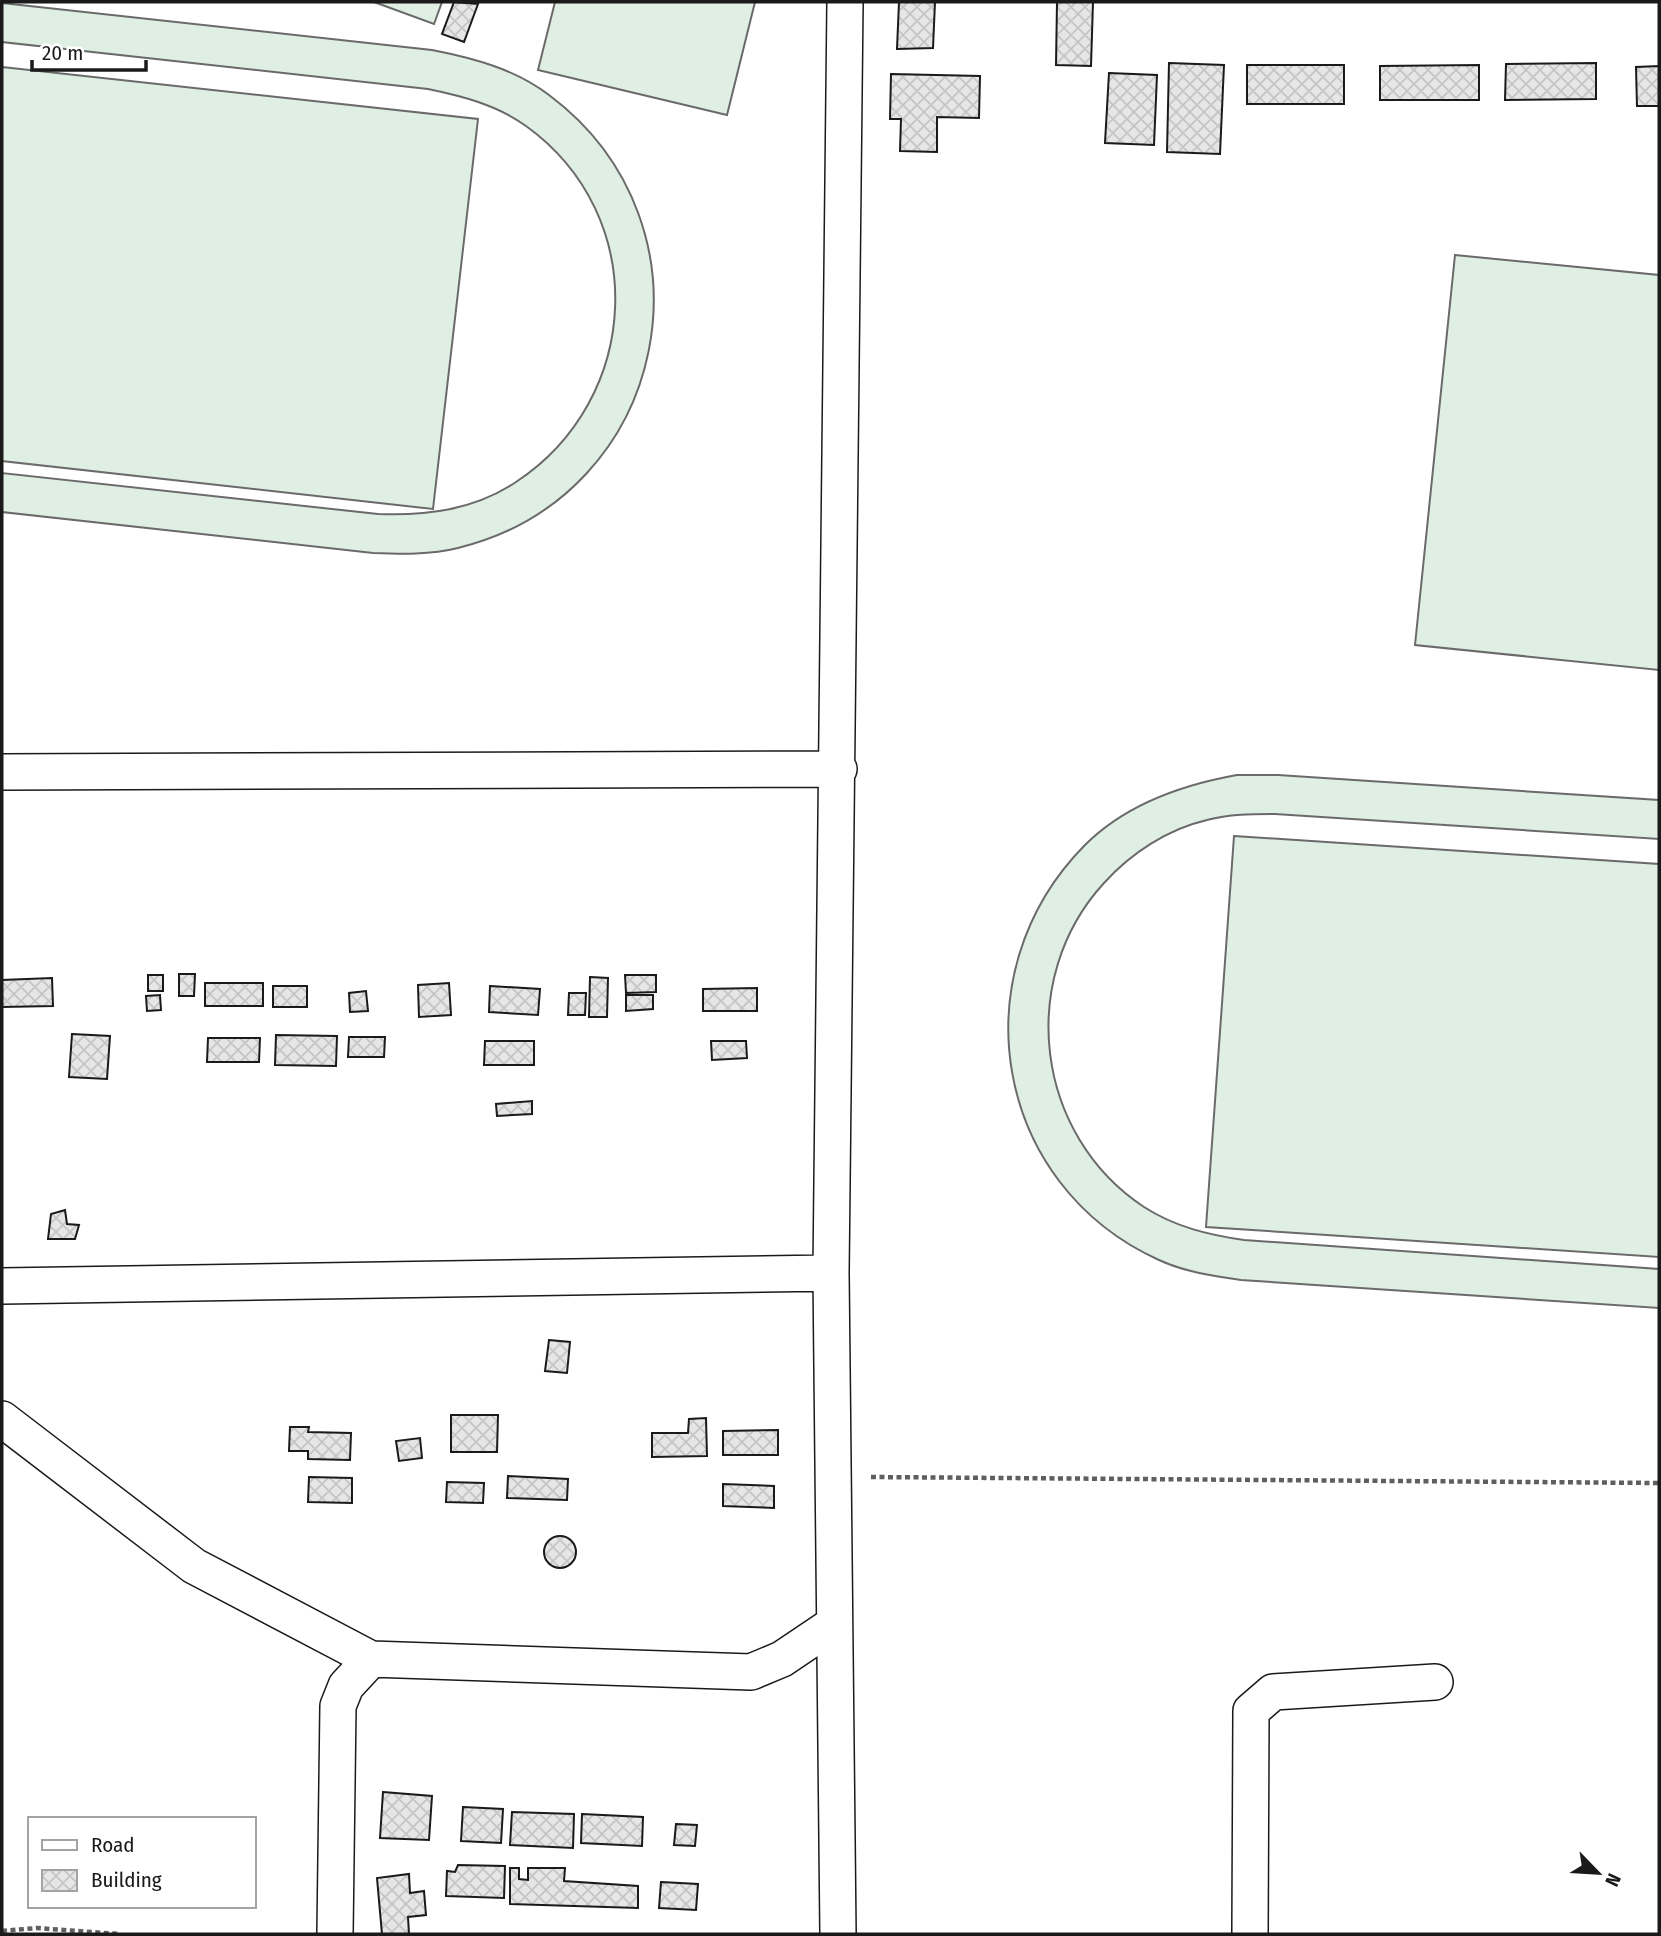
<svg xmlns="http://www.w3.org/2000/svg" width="1661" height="1936" font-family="'Fira Sans Condensed',sans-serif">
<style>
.pitch{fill:#e0efe3;stroke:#6a6a6a;stroke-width:2}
.building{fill:url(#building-cross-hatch);stroke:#1a1a1a;stroke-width:2}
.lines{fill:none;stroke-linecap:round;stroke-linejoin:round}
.street-casing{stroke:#1a1a1a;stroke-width:38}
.path{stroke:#5f5f5f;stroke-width:4.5;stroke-dasharray:5 3.5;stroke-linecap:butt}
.street{stroke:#fff;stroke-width:35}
</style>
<defs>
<pattern id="building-cross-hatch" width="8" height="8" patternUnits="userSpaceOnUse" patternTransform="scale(1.75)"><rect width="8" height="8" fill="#e6e6e6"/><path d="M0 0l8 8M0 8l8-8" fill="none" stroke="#c5c5c5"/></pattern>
</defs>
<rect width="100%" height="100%" fill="#fff"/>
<path class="pitch" d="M374,2H442L434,24Z
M555,2H755L727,115L538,70Z
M2,3L432,50C473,58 515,69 549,95C724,226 670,496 458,548C430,555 401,554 373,553L2,512V473L378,514C426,516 474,510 516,482C642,399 651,216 526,126C497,105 462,96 428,89L2,42Z
M2,67L478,119L433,509L2,461Z
M1455,255L1659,275V670L1415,645Z
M1237,775H1278L1659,800V839L1275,814C1252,814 1229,814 1207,820C1168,829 1131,853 1104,883C1016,979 1035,1135 1144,1207C1175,1227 1209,1235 1244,1240L1659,1269V1308L1241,1280C1213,1276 1185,1272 1159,1260C993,1185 958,973 1085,845C1126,804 1181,785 1237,775Z
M1234,836L1659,864V1257L1206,1227Z"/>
<path class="building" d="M454,2L478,4L464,42L442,34Z
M899,2H935L933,48L897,49Z
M1057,2H1093L1091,66L1056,65Z
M1169,63L1224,65L1220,154L1167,152Z
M1596,63V99L1505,100L1506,64Z
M1247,65H1344V104H1247Z
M1479,65V100H1380V66Z
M1659,66V106H1637L1636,67Z
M1109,73L1157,75L1154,145L1105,143Z
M891,74L980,76L979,118L937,117V152L900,151L901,119H890Z
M179,974H195L194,996H179Z
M148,975H163V991H148Z
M625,975H656V992L626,993Z
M590,977L608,978L607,1017H589Z
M52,978L53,1006L2,1007V980Z
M205,983H263V1006H205Z
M449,983L451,1015L419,1017L418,985Z
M273,986H307V1007H273Z
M490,986L540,989L538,1015L489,1012Z
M757,988V1011H703V989Z
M366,991L368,1011L350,1012L349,993Z
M569,993H586L585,1015H568Z
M160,995L161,1010L147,1011L146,996Z
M626,995H653V1009L626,1011Z
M72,1034L110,1036L107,1079L69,1077Z
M276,1035L337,1036L336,1066L275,1065Z
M349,1037H385L384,1057H348Z
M208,1038H260L259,1062H207Z
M485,1041H534V1065H484Z
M711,1041H746L747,1058L712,1060Z
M532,1101V1114L497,1116L496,1104Z
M65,1210L67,1224L79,1225L75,1239H48L51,1214Z
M549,1340L570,1342L567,1373L545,1371Z
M451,1415H498L497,1452H451Z
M706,1418L707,1456L652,1457V1433H688L689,1419Z
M290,1427H309L308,1432L351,1433L350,1460L308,1459V1451H289Z
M778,1430V1455H723V1431Z
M420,1438L422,1458L399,1461L396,1441Z
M508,1476L568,1479L567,1500L507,1498Z
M309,1477L352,1478V1503L308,1502Z
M447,1482L484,1483L483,1503L446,1502Z
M723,1484L774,1486V1508L723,1506Z
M544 1552a16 16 0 1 1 32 0a16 16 0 1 1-32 0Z
M383,1792L432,1796L429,1840L380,1838Z
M463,1807L503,1809L501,1843L461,1841Z
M512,1812L574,1814L573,1848L510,1845Z
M582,1814L643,1817L642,1846L581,1843Z
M676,1824L697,1825L695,1846L674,1845Z
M458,1865L505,1866L504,1898L446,1896L447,1871L455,1872Z
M510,1868H519V1879L528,1880V1868H565L564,1881L638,1886V1908L510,1904Z
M409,1874L410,1893L424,1891L426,1915L408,1917L409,1934H382L377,1878Z
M661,1882L698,1884L696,1910L659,1908Z"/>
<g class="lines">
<g class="street-casing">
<path id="street" d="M2,772L839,769
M2,1286L831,1273
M2,1419L194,1566L371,1659
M335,1934L338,1706L346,1686L371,1659L751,1672L782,1659L834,1624
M838,1934L831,1273L845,2
M1250,1934L1251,1711L1273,1692L1435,1682"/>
</g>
<path class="path" d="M871,1477L1659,1483
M2,1931L37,1928L119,1934"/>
<use href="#street" class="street"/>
</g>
<rect width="1661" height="1936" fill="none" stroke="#1a1a1a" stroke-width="7"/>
<rect x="28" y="1817" width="228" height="91" fill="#ffffff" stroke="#a3a3a3" stroke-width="2"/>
<rect x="42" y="1840" width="35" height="10" fill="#ffffff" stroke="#a3a3a3" stroke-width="2"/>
<text x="91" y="1852" font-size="21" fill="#1a1a1a">Road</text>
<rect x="42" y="1870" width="35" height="21" fill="url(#building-cross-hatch)" stroke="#a3a3a3" stroke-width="2"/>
<text x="91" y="1887" font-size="21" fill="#1a1a1a">Building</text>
<g transform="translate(1598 1873) rotate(115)" stroke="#ffffff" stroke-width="5" paint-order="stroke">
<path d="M0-5L12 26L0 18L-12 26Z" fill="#1a1a1a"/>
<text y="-10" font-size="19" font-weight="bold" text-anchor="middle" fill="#1a1a1a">N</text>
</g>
<path d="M32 60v10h114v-10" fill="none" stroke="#1a1a1a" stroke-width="3.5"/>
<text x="42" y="60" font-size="21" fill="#1a1a1a" stroke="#ffffff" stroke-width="5" paint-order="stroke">20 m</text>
</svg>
